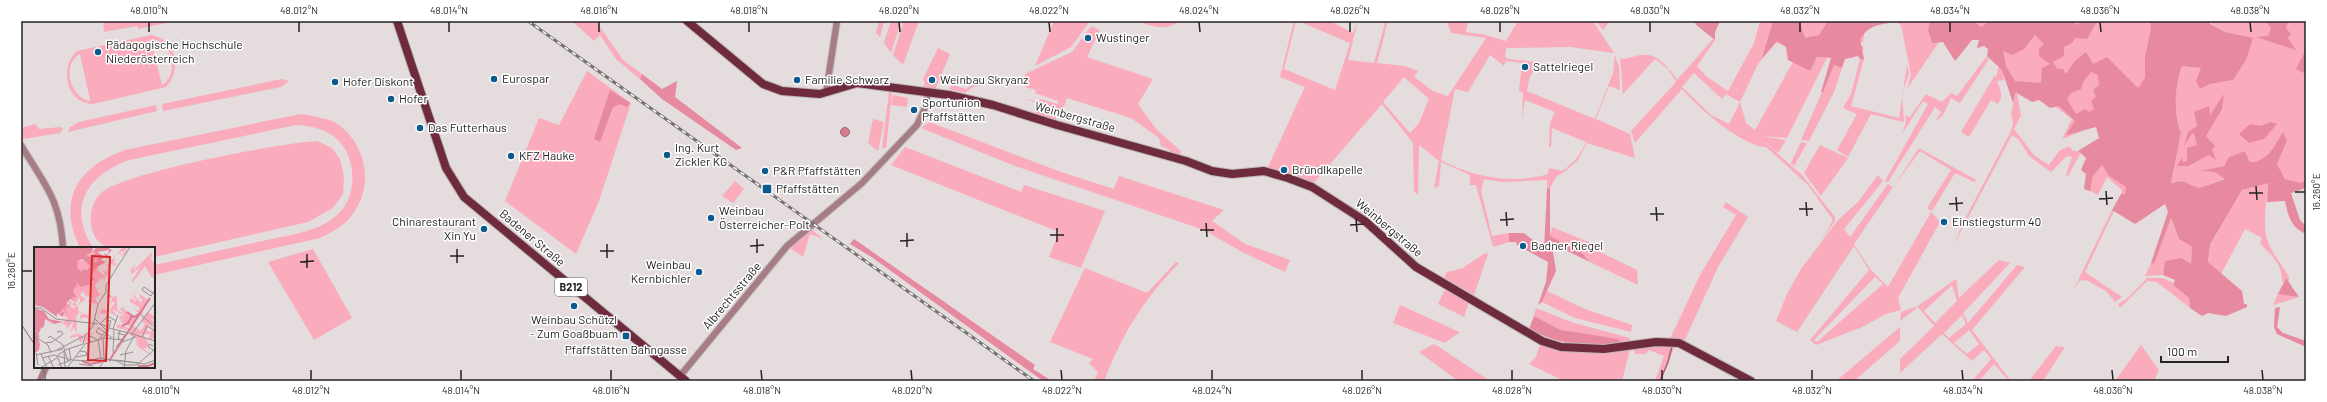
<svg xmlns="http://www.w3.org/2000/svg" width="2327" height="402" font-family="Barlow,sans-serif">
<style>
.green{fill:#faabbc;fill-rule:evenodd}
.forest{fill:#e78aa0;fill-rule:evenodd}
.water{fill:#d77c91;stroke:#a26170}
.lines{fill:none;stroke-linecap:round;stroke-linejoin:round}
.stream{stroke:#a26170;stroke-width:1.5}
.minor-casing{stroke:#beb7b8;stroke-width:8}
.major-casing{stroke:#beb7b8;stroke-width:10}
.minor{stroke:#a67d85;stroke-width:6}
.major{stroke:#6f2b3e;stroke-width:8}
.tram{stroke:#767172;stroke-width:1}
.rail-casing{stroke:#767172;stroke-width:3}
.rail{stroke:#fff;stroke-width:1.5;stroke-dasharray:4.5;stroke-linecap:butt}
.ticks{fill:none;stroke:#262324;stroke-width:1.5}
.poi-dot{fill:#0d5a8d;stroke:#fff;stroke-width:1.5}
.labels{text-anchor:middle;stroke-width:3;stroke-linejoin:round;paint-order:stroke}
.shield{fill:#fff;stroke:#676566;stroke-width:1}
.shield-label{font-size:11px;font-weight:bold;fill:#262324}
.poi-label{font-size:12px;fill:#262324;stroke:#fff;text-anchor:start}
.street-label{font-size:12px;fill:#262324;stroke:#fff}
.inset-river{fill:none;stroke:#d77c91;stroke-width:2}
.inset-road{fill:none;stroke:#989293;stroke-width:1}
.view{fill:#d62828;fill-opacity:0.15;stroke:#d62828;stroke-width:2}
.inset-edge{fill:none;stroke:#262324;stroke-width:2}
.neatline{fill:none;stroke:#262324;stroke-width:1.5}
.ticks-label{font-size:10px;text-anchor:middle;fill:#262324}
</style>
<rect width="100%" height="100%" fill="#e4dcdd"/>
<path class="green" d="M103,21H166L167,23L138,29L137,26L104,32Z
M572,21H596L623,60L642,74L640,79L616,59L600,35L594,41Z
M879,21H884L880,37L876,33Z
M891,21H901L891,53L884,43Z
M904,21H919L903,65L893,55Z
M1054,21H1090L1071,47L1035,66Z
M1137,21H1179C1167,32 1151,26 1137,21Z
M1294,21H1296L1284,69L1335,90L1350,43L1298,21H1330L1353,33L1358,21L1348,60L1374,63L1385,23L1388,21L1377,63L1405,66L1418,71L1414,77L1433,91L1448,96L1486,38L1451,33L1447,21H1468L1466,32L1486,35L1506,41L1518,21H1593L1614,53L1570,47L1506,48L1505,57L1508,59L1537,62L1529,80L1527,91L1595,119L1613,73L1615,55L1619,67L1620,90L1609,86L1596,119L1630,134L1635,158L1587,143L1578,160L1568,169L1556,177L1550,188L1547,189V180L1502,182L1484,179L1481,191L1492,236L1509,233V242L1493,247L1476,185H1470V175L1441,162L1439,186L1434,188L1439,161L1419,145L1418,195L1414,191L1413,143L1382,104L1312,185L1267,169L1305,87L1280,77ZM1490,55L1504,66L1506,61L1522,63L1519,91L1523,93L1522,119L1525,100L1555,112L1550,123L1549,147H1551L1552,128L1586,142C1581,154 1573,164 1562,171L1549,168L1548,174C1512,185 1473,177 1441,160L1455,89L1468,92ZM1404,77L1429,99L1419,123L1410,133L1383,102Z
M1596,21H1610L1603,30Z
M1760,21H1773L1763,56L1791,21H1870L1869,29H1865L1863,42H1859V45L1864,47L1862,53L1856,52L1853,58L1816,55L1801,66L1810,71L1817,57L1827,58L1787,138L1761,136L1786,140L1778,153L1761,139L1802,175L1835,217V221L1822,240L1833,220L1808,185L1766,147C1742,146 1697,107 1682,89L1635,143L1631,131L1676,82L1668,69L1655,59L1623,94L1620,58C1626,60 1631,57 1636,56C1655,50 1668,66 1677,80L1713,39L1715,40L1697,66L1707,77L1728,91L1754,43ZM1776,43C1790,45 1794,54 1800,66L1793,62L1755,130L1746,123L1740,102L1758,64ZM1694,73L1722,99L1726,94L1740,102L1729,124L1711,115L1682,87Z
M1894,21H1930L1928,30L1933,42L1943,21H2012L2011,44L2067,21H2182L2142,216L2137,223L2125,218L2129,207L2125,194H2121L2122,190L2107,177L2098,195L2090,191L2093,176L2102,165L2109,176L2118,138L2098,120L2087,125L2080,132L2062,139L2072,119L2041,96L2033,102L2017,94L2021,115L2014,129L2034,155L2049,165L2059,151L2069,146L2073,151H2078L2080,154L2068,176L2066,175L2072,157L2067,156L2051,172L2029,156L2019,140L2012,135L1953,246L1966,217L2010,133L2013,124L2011,113L2016,93L2003,71L2004,80L1997,81C2000,90 2004,95 1998,104L1991,100L1969,137L1961,132L1995,75L1996,78L2000,59L1977,33L1964,45L1962,52L1955,59V51L1941,39L1907,89L1911,75L1901,25Z
M2209,21H2306V177L2302,183L2285,179L2277,164L2287,141L2283,133C2275,145 2267,163 2250,162L2245,151L2229,157L2224,166L2202,171L2215,172L2226,178L2199,188L2182,181L2171,183L2181,133C2173,114 2175,85 2182,66L2202,68L2200,89L2210,84L2233,80L2252,38L2225,32L2209,22Z
M1091,26L1100,30L1087,57L1153,79L1138,104L1156,129L1181,151V158L1170,154V150L1161,146L1159,138L1131,118L1067,98L1060,118L1055,113L1038,107V103L1022,98L1039,102L1040,99L1058,104V101L1035,93L1036,90L1025,87L1027,79L1024,78L1025,74L1072,52Z
M151,35C176,39 183,69 166,87L93,104C66,103 59,68 77,51ZM151,39C172,40 180,74 162,85ZM80,54L90,100V101C70,98 61,64 80,54Z
M938,48L950,54L935,90L923,88L925,82L923,79Z
M1987,56L1989,59L1960,103L1951,98L1943,115L1935,122L1941,112L1935,107L1888,182L1885,181L1928,104L1923,101L1902,134L1906,122L1905,116L1910,117L1926,94L1942,102L1951,93L1957,96Z
M1860,59H1864L1851,106L1899,118L1907,65L1909,74L1902,94L1904,122L1871,114L1848,157L1837,150L1857,114L1843,108L1851,94Z
M1834,65L1842,68L1834,92L1809,141L1801,140Z
M587,71L631,103L599,201L576,254L505,201L539,118L559,125Z
M282,79L289,81L281,87L163,111L162,104Z
M973,84L984,85L973,87L965,93L949,89L952,85L966,89Z
M889,92L892,93L886,148H882Z
M893,95L908,98L907,107L891,105Z
M156,105L157,111L68,132L70,127L79,122Z
M1015,106L1035,113L1036,110L1056,116V121L1014,108Z
M301,114C313,116 329,118 339,125C367,146 374,187 352,215C344,226 332,232 320,238L154,275V265C189,258 224,249 258,242C282,236 310,234 331,220C353,205 357,178 348,155C339,133 318,126 296,125L129,160C87,175 67,207 93,248H80C57,200 77,167 125,150Z
M873,119L884,122L878,151L868,143Z
M929,122L1061,172L1114,189L1119,176L1224,210L1212,221L1245,244L1290,260L1285,272L1242,252L1204,230L1015,166L921,128Z
M35,124L39,129L61,127L63,129L60,133L23,139L21,128Z
M317,141L332,148L340,159L344,177L343,194L333,208L308,222L154,257V248H107C103,245 96,240 94,235C88,222 90,203 101,193C124,172 281,143 317,141Z
M1801,142L1807,143L1794,166L1791,163Z
M1820,145L1848,158L1821,196L1804,173Z
M905,147L1021,192L1024,185L1105,211L1081,268L1049,257L1059,232L891,165Z
M1919,148L1976,180L1974,182L1955,173L1932,211L1927,208L1951,170L1920,151L1894,186Z
M1878,175L1883,181L1844,229L1850,237L1888,184L1893,187L1854,244L1870,269L1888,287L1931,212L1940,222L1898,298L1901,310L1886,314L1862,327L1816,345L1810,340L1869,270L1854,246L1797,332L1776,321L1787,294L1801,269L1838,220L1858,202ZM1875,277L1883,284L1817,342L1814,340Z
M735,181L744,189L733,203L722,196Z
M2268,182C2267,203 2261,226 2269,245C2274,256 2283,266 2289,277V282L2286,278L2282,283C2283,265 2272,255 2260,244L2262,238L2245,229L2221,274L2208,263L2210,246L2242,190Z
M1726,202L1748,217L1718,267L1684,342L1670,339L1700,275L1736,215L1723,207Z
M2112,210L2114,211L2085,272L2122,297L2115,302L2106,291L2086,280L2079,281L2073,291Z
M2170,217L2179,239L2192,247L2191,265L2165,261L2163,275L2145,276L2151,263L2154,264Z
M1552,227L1593,244L1598,251L1637,270L1638,285L1590,262L1582,253L1550,236Z
M811,229L823,239L810,234L803,257L790,248Z
M313,249L352,318L314,340L268,262Z
M1485,253L1488,254L1474,295L1444,278L1447,272L1463,268Z
M1999,260L2010,263L1963,313L1968,323L2017,265L2025,267L1972,330L2011,381H2009L1994,364L1979,381H1972L1991,359L1984,350L1972,361L1942,334L1900,373V359L1934,326L1918,307L1900,321L1901,312L1918,306L1956,279L1959,298ZM1952,285L1957,301L1935,323L1924,311ZM1962,315L1966,324L1949,338L1944,333ZM1969,330L1979,344L1967,354L1954,343Z
M1176,262L1179,263C1143,301 1123,332 1104,381H1094L1098,372L1089,363L1093,359L1050,342L1085,268L1147,293Z
M2147,278H2163L2174,283L2173,285L2189,298L2190,308L2157,282L2147,281L2120,308L2118,304L2129,297Z
M1445,289L1469,302L1464,317L1438,304Z
M1547,291L1585,309L1632,325L1631,332L1575,318L1542,302Z
M2278,294L2299,297L2273,305Z
M1400,305L1455,330L1460,332L1445,343L1393,323Z
M1536,308L1574,323L1630,338L1629,342L1622,344L1561,330L1534,316Z
M1900,327V341L1854,381H1836Z
M1541,342L1630,349L1622,381H1564L1529,364L1536,357Z
M1434,344L1439,347L1490,381H1458L1419,352Z
M1657,344L1675,345L1661,381H1655L1664,356L1649,350L1646,354H1635L1634,348Z
M2141,345L2159,370L2154,381H2115Z
M2056,346L2065,347L2043,381H2029Z"/>
<path class="forest" d="M1697,21H1720L1715,32V40L1695,24Z
M1773,21H1799L1805,38L1819,35L1828,21L1889,23C1875,25 1868,27 1860,39L1864,59H1860L1858,56L1845,59L1842,68L1834,65L1823,92H1821L1831,58L1817,57L1810,71L1788,60L1786,47L1777,41L1762,58Z
M1930,21H1974L1981,27L1990,21H2072L2077,25L2083,21H2108L2096,23L2087,39L2075,38L2072,43L2064,47V56L2053,62L2057,69H2063L2066,74L2075,61L2086,52L2093,64L2107,57L2138,88L2145,78V57L2151,29L2150,21H2209V23L2225,32L2253,38L2246,60L2233,80L2210,84L2200,89L2196,81L2201,68L2182,66C2175,85 2173,114 2181,133L2171,183L2182,181L2199,188L2225,179L2215,172L2200,171L2224,166L2229,157L2245,151L2250,162C2267,163 2275,145 2283,132L2287,141L2277,164L2285,179L2302,183L2306,177V186L2303,189L2291,193L2300,220L2306,226V234C2291,228 2288,216 2285,201L2267,202L2268,183L2242,190L2210,245L2208,262L2242,291L2244,304H2247V307L2226,316L2208,313L2202,316L2190,308L2189,298L2173,285L2175,280L2163,275L2165,261L2181,258L2191,264L2192,247L2179,239L2171,218L2154,264L2151,263L2168,212L2165,204L2135,224L2112,210L2121,194H2125L2126,187L2109,176L2102,165L2093,176L2090,191L2084,189L2086,174L2081,170L2086,158L2078,151L2099,138L2096,127L2066,135L2075,121L2059,106L2050,108L2039,100L2032,102L2016,92L2013,103L2002,70L1987,56L1988,49L1984,46L1977,48L1979,40H1972L1955,61L1943,42L1932,43L1928,30ZM2035,35L2044,44L2039,49V56L2050,64L2042,68L2041,83L2015,81L2006,66L2003,51L2012,55L2024,49ZM2091,72L2098,75L2099,85L2093,90L2096,97L2091,101L2094,109L2089,112L2085,109L2076,114L2067,99L2071,93L2081,89L2083,82Z
M2265,21H2289L2286,28L2291,34L2288,38L2296,50L2256,37L2268,36L2271,28Z
M2306,49V74L2296,69Z
M642,74L662,89L677,81L675,97L742,148L736,150L662,99L640,79Z
M610,90L630,103L627,107L620,104L613,107L600,142L594,139Z
M2224,94L2222,109L2206,136L2215,146L2212,150L2216,160L2209,155L2188,166H2177L2182,158L2183,162L2187,161V148L2197,145L2194,133L2191,135L2184,146L2188,132L2197,126L2194,112L2209,106L2210,115Z
M2271,122L2277,124L2264,139L2249,143L2239,134L2250,124L2261,126Z
M1550,188V236L1582,253L1590,262L1555,245L1553,252L1556,271L1542,302L1538,305L1546,282L1548,262L1517,245L1516,242H1509V233H1524L1544,249L1547,189Z
M854,239L1035,365L1033,369L1052,381H1043L873,258L850,244Z
M2286,278L2299,297L2278,294Z
M2280,307L2277,327L2283,333L2306,341V347L2277,334L2274,327L2275,308Z
M1534,316L1561,330L1618,339L1622,344C1586,346 1561,346 1529,329Z"/>
<path class="water" d="M840.5 132a4.5 4.5 0 1 1 9 0a4.5 4.5 0 1 1-9 0Z"/>
<g class="lines">
<path class="stream" d="M1660,381L1668,362L1672,346"/>
<g class="minor-casing">
<path id="minor" d="M826,93L837,21
M21,145C45,186 60,198 63,248
M680,376L787,246L862,183L917,125L925,108L928,93
M40,381L46,367"/>
</g>
<g class="major-casing">
<path id="major" d="M397,21L446,168L464,197L686,381
M687,21L763,84L782,91L820,94L857,83L949,95L993,105L1057,125L1186,161L1212,171L1232,174L1264,171L1288,178L1312,187L1365,221L1416,267L1542,341L1561,347L1604,349L1656,342L1679,343L1751,381"/>
</g>
<use href="#minor" class="minor"/>
<use href="#major" class="major"/>
<path class="tram" d="M21,324L35,345
M43,367L46,381"/>
<g class="rail-casing">
<path id="rail" d="M528,21L1034,381"/>
</g>
<use href="#rail" class="rail"/>
</g>
<path class="ticks" d="M149,22V32M299,22V32M449,22V32M599,22V32M749,22V32M899,22L900,32M1049,22L1050,32M1199,22L1200,32M1350,22V32M1500,22V32M1650,22V32M1800,22V32M1950,22V32M2100,22L2101,32M2250,22L2251,32M2256,186L2257,200M2106,191L2107,205M2295,192H2305M2249,193H2263M1956,197L1957,211M2099,199L2113,198M1806,202L1807,216M1949,204L1963,203M1656,207L1657,221M1799,209H1813M1506,212L1507,226M1650,214H1664M1356,218L1357,232M1500,220L1514,219M1206,223L1207,237M1350,225L1364,224M1057,228V242M1200,230H1214M907,233V247M1050,235H1064M757,239V253M900,241L914,240M607,244V258M750,246L764,245M457,249V263M600,251H614M307,254V268M450,256H464M300,262L314,261M22,271H32M161,370V380M311,370V380M461,370V380M611,370V380M761,370L762,380M911,370L912,380M1061,370L1062,380M1212,370V380M1362,370V380M1512,370V380M1662,370V380M1812,370V380M1962,370L1963,380M2112,370L2113,380M2262,370L2263,380"/>
<g class="poi-dot">
<circle cx="1088" cy="38" r="4"/>
<circle cx="98" cy="52" r="4"/>
<circle cx="1525" cy="67" r="4"/>
<circle cx="494" cy="79" r="4"/>
<circle cx="797" cy="80" r="4"/>
<circle cx="932" cy="80" r="4"/>
<circle cx="335" cy="82" r="4"/>
<circle cx="391" cy="99" r="4"/>
<circle cx="914" cy="110" r="4"/>
<circle cx="420" cy="128" r="4"/>
<circle cx="667" cy="155" r="4"/>
<circle cx="511" cy="156" r="4"/>
<circle cx="1284" cy="170" r="4"/>
<circle cx="765" cy="171" r="4"/>
<rect x="762" y="184" width="10" height="10" rx="2"/>
<circle cx="711" cy="218" r="4"/>
<circle cx="1944" cy="222" r="4"/>
<circle cx="484" cy="229" r="4"/>
<circle cx="1523" cy="246" r="4"/>
<circle cx="699" cy="272" r="4"/>
<circle cx="574" cy="306" r="4"/>
<rect x="622" y="332" width="8" height="8" rx="2"/>
</g>
<g class="labels">
<rect class="shield" x="555" y="278" width="32" height="18" rx="3"/>
<g class="shield-label">
<text x="571" y="291">B212</text>
</g>
<g class="poi-label">
<text x="1096" y="42">Wustinger</text>
<text x="106" y="49">Pädagogische Hochschule<tspan x="106" dy="14">Niederösterreich</tspan></text>
<text x="1533" y="71">Sattelriegel</text>
<text x="502" y="83">Eurospar</text>
<text x="805" y="84">Familie Schwarz</text>
<text x="940" y="84">Weinbau Skryanz</text>
<text x="343" y="86">Hofer Diskont</text>
<text x="399" y="103">Hofer</text>
<text x="922" y="107">Sportunion<tspan x="922" dy="14">Pfaffstätten</tspan></text>
<text x="428" y="132">Das Futterhaus</text>
<text x="675" y="152">Ing. Kurt<tspan x="675" dy="14">Zickler KG</tspan></text>
<text x="519" y="160">KFZ Hauke</text>
<text x="1292" y="174">Bründlkapelle</text>
<text x="773" y="175">P&amp;R Pfaffstätten</text>
<text x="776" y="193">Pfaffstätten</text>
<text x="719" y="215">Weinbau<tspan x="719" dy="14">Österreicher-Polt</tspan></text>
<text x="476" y="226" text-anchor="end">Chinarestaurant<tspan x="476" dy="14">Xin Yu</tspan></text>
<text x="1952" y="226">Einstiegsturm 40</text>
<text x="1531" y="250">Badner Riegel</text>
<text x="691" y="269" text-anchor="end">Weinbau<tspan x="691" dy="14">Kernbichler</tspan></text>
<text x="574" y="324" text-anchor="middle">Weinbau Schützl<tspan x="574" dy="14">- Zum Goaßbuam</tspan></text>
<text x="626" y="354" text-anchor="middle">Pfaffstätten Bahngasse</text>
</g>
<g class="street-label">
<text transform="translate(1075 117) rotate(16)" y="4">Weinbergstraße</text>
<text transform="translate(1389 228) rotate(40)" y="4">Weinbergstraße</text>
<text transform="translate(532 238) rotate(40)" y="4">Badener Straße</text>
<text transform="translate(732 296) rotate(-50)" y="4">Albrechtsstraße</text>
</g>
</g>
<g transform="translate(34 247)">
<rect width="121" height="121" fill="#e4dcdd"/>
<path d="M89,0H94L95,2L92,1L93,4L89,3L94,7L90,5L92,9L89,6V4L85,5L91,10L84,6L79,12H81L91,19L81,12L80,15L85,18L78,15L84,20L77,17L76,22L75,23L74,25L78,29L73,25L74,29L71,28L72,32L68,30L71,34L67,31L61,38L65,47H67L61,51L64,57L54,55L52,59L54,55L57,53L56,52H59L53,48V50H52L49,44L46,48L43,46L52,52L44,58V64L55,69L54,71L58,73L50,70L47,72V70L46,72V69L49,67L45,65L40,73L42,71L43,74L42,86L49,89L50,86L55,88L59,85L50,97V90L47,96L42,87V90H38L36,92V89L42,87L40,80L36,86L40,73L33,82L32,78L28,76L34,72L22,61L28,63L26,58H31L29,53L34,57L36,56L33,53L38,55L36,59L38,61L43,60L38,58L40,55L44,60V57L46,55V50L42,56L39,54L37,51L41,46L39,43L41,36L21,18L41,23L45,13L61,16V13L58,14L52,8L55,4L59,6L57,1L67,8H58L66,10L67,18L63,19L65,21L63,23L71,29L69,23L72,25L73,21L75,23L73,18ZM118,5L117,12L121,18L117,16L121,18V29L118,31L111,19L99,35H97L107,19L98,27L96,23L102,17L99,24ZM99,42L114,53L108,63L109,67H105L98,78L107,84L111,77L107,73L114,65L121,70L120,73L115,71L121,75L117,78L121,83L114,78L113,84L117,85L118,82L121,84V91L115,93L116,87H104L109,88L114,95L113,101H109L121,111L103,99L102,90L96,89V83L83,81V77L97,82L98,80L84,74L89,75L85,72L90,73L85,71L87,68L91,70L88,67L78,62L83,69L76,66L77,63L71,67L66,66L62,73L68,61L74,65L81,56L79,54L76,58L78,51H73L76,47L78,50L83,49V63L92,68L86,62L88,60L98,69H103L105,67L99,60L103,64L106,61L95,54L98,51L94,48L98,51L101,55L102,53L97,45L107,56L109,52H106V48Z" fill="#faabbc"/>
<path d="M0,0H59L58,5L52,8L58,11V14L60,10L61,16H63L62,14H65L63,12L66,10L59,7H62L59,4L62,1L76,0L75,2L78,3L74,8L78,10L74,8L73,12L70,6L74,8L75,3L63,5L68,8L66,11L69,9L71,10L66,13L72,15L63,20L56,29L61,32L55,36L58,37L47,40L42,35L44,41L42,39L39,43L42,51L37,50L41,54L36,52L32,57L30,56L36,60L31,59L33,70L30,61L25,66L30,65L29,70L23,66V70L9,60L0,58L3,62L10,64L15,72L29,75L20,77L11,72L10,80L7,81L4,88L6,89L4,91L6,97L5,103L1,106L0,83L4,86L0,82ZM48,12L57,19L53,23L49,22L48,25L43,21L44,14Z" fill="#e78aa0" fill-rule="evenodd"/>
<path class="inset-river" d="M93,65L100,70L105,67M88,79L94,76L98,69M48,114L56,117L67,115M75,114L116,51M104,119H114L121,116"/>
<path class="inset-road" d="M119,46L110,40L108,43L117,49L121,43M0,61H7L22,72L64,77M106,67L121,80M61,72L72,83M72,73L77,74L75,80L66,77L74,69L82,74M65,80L62,85L68,88M65,81L78,91M79,82L84,68M83,86L91,88L88,92M98,87L121,56M98,87L121,94M0,89L14,98L17,106M108,90L113,79L121,84M14,91L16,89L29,98L34,115M69,91L70,112M70,91L88,93M57,95L55,92L57,89L63,93M88,95L102,90M11,96L18,95L29,87L27,84L23,85M49,97L51,89L59,79L64,57L72,45V38L96,0M119,99L115,97L114,100L121,104M82,100L88,93L84,91L86,84M23,103L50,89M30,104L31,121M2,106L4,118M79,106L80,83M7,107L13,121M2,108L29,102M24,108L31,103L49,97M86,108L99,105M14,109L20,121M23,109L28,121M42,110L53,108L52,105L46,104M8,111L20,108L38,113L56,114L65,111L83,114L90,118M67,111L64,93L69,91L75,83M82,113L105,116M45,117L59,119M24,118L37,113L35,102M90,118H103L121,102M6,121L23,111M33,121L51,97L64,93L75,81L99,87M65,121L71,112L111,117L121,113M90,121L92,104L100,89"/>
<path class="view" d="M58,9L76,10L72,114L54,113Z"/>
<rect width="121" height="121" class="inset-edge"/>
</g>
<rect width="2327" height="402" fill="none" stroke="#ffffff" stroke-width="44"/>
<path d="M2161 356v6h67v-6" fill="none" stroke="#262324" stroke-width="2"/>
<text x="2167" y="356" font-size="12" fill="#262324" stroke="#ffffff" stroke-width="3" paint-order="stroke">100 m</text>
<rect x="22" y="22" width="2283" height="358" class="neatline"/>
<g class="ticks-label">
<text x="149" y="14">48.010°N</text>
<text x="299" y="14">48.012°N</text>
<text x="449" y="14">48.014°N</text>
<text x="599" y="14">48.016°N</text>
<text x="749" y="14">48.018°N</text>
<text x="899" y="14">48.020°N</text>
<text x="1049" y="14">48.022°N</text>
<text x="1199" y="14">48.024°N</text>
<text x="1350" y="14">48.026°N</text>
<text x="1500" y="14">48.028°N</text>
<text x="1650" y="14">48.030°N</text>
<text x="1800" y="14">48.032°N</text>
<text x="1950" y="14">48.034°N</text>
<text x="2100" y="14">48.036°N</text>
<text x="2250" y="14">48.038°N</text>
<text transform="translate(2316 192) rotate(-90)" y="4">16.260°E</text>
<text transform="translate(11 271) rotate(-90)" y="4">16.260°E</text>
<text x="161" y="394">48.010°N</text>
<text x="311" y="394">48.012°N</text>
<text x="461" y="394">48.014°N</text>
<text x="611" y="394">48.016°N</text>
<text x="762" y="394">48.018°N</text>
<text x="912" y="394">48.020°N</text>
<text x="1062" y="394">48.022°N</text>
<text x="1212" y="394">48.024°N</text>
<text x="1362" y="394">48.026°N</text>
<text x="1512" y="394">48.028°N</text>
<text x="1662" y="394">48.030°N</text>
<text x="1812" y="394">48.032°N</text>
<text x="1963" y="394">48.034°N</text>
<text x="2113" y="394">48.036°N</text>
<text x="2263" y="394">48.038°N</text>
</g>
</svg>
